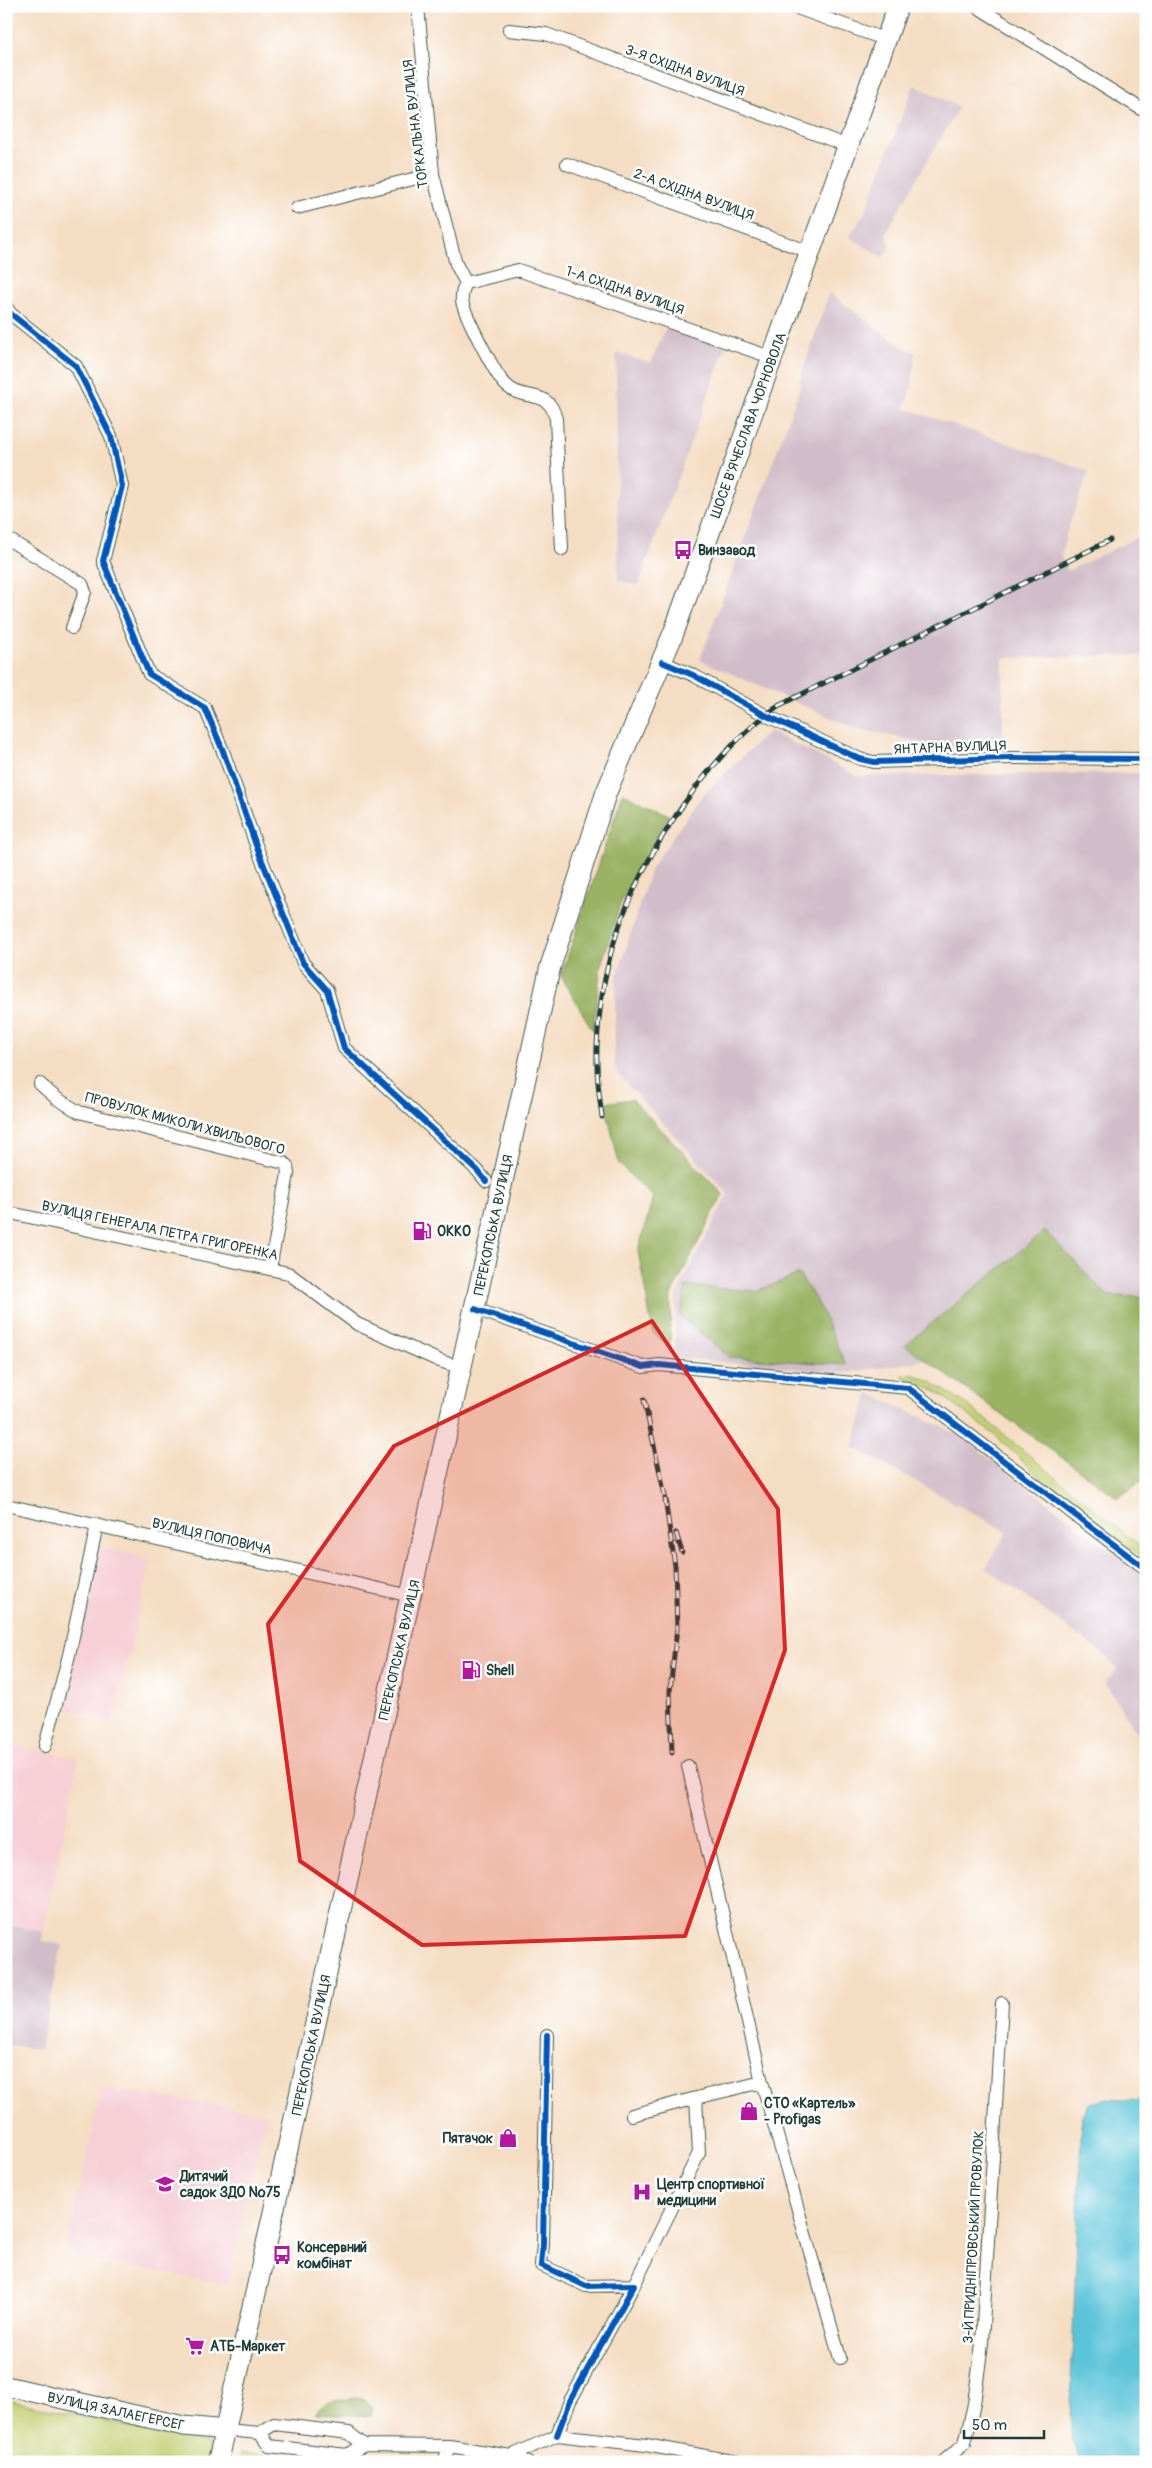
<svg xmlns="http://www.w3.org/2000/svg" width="1152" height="2468" font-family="Pangolin,sans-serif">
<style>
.built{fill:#f6cfd7}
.industrial{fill:#d1bdc9}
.green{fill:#c2cf71;stroke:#708652}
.forest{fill:#99b263;stroke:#5c784c}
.water{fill:#5cc4d9;stroke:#3e8086}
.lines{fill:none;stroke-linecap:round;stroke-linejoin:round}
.minor-casing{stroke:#3f5549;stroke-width:14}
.secondary-casing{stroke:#3f5549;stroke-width:21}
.primary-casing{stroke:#3f5549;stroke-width:22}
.minor{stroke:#fff;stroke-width:12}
.secondary{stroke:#fff;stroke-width:19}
.primary{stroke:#fff;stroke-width:20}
.rail-casing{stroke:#1f3d34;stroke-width:5}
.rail{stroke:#fff;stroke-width:3;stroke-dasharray:9;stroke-linecap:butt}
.cycleway-casing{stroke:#fff;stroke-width:9}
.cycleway{stroke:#0057b8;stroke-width:6}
.marked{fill:#d62828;fill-opacity:0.2;stroke:#d62828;stroke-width:4;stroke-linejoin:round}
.labels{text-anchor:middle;stroke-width:5;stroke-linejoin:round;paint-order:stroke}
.street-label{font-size:14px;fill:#1f3d34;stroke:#fff}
.poi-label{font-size:14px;font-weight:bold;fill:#1f3d34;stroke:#fff;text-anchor:start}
</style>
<rect width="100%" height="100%" fill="#fff"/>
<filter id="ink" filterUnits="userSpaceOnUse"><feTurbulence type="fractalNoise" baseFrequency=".02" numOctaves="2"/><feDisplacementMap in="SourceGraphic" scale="10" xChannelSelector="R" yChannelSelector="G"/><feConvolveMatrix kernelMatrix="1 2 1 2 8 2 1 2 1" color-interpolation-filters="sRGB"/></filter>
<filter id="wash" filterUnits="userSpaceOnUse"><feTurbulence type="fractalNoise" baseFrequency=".0096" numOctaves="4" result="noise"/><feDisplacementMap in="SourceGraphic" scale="20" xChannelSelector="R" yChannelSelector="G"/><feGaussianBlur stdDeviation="1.12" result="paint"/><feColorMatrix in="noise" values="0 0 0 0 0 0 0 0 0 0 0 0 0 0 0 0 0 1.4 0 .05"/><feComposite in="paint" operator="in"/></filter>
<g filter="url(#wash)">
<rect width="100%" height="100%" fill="#f5ddc3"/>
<path class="built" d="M99,1547L151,1559L113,1721L61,1708Z
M6,1745L79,1758L43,1932L6,1925Z
M102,2087L267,2114L227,2285L65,2254Z"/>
<path class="industrial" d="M914,85L959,107L886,232L890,245L883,257L849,237L865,212Z
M829,293L901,346L915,352L912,387L904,408L1089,471L1066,534L1061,557L1068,571L1146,533V655L1003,658V749L945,747L854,728L700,660L799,391L801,383L799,382Z
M666,327L726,347L638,586L618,580L616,353L651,363Z
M769,731L858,776L1146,773V1484L932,1359L845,1373L675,1358L676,1296L728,1194L618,1074L614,1066L616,980L651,868L701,797Z
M869,1393L960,1435L1146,1578V1748L1105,1682L1117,1670L1106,1656L986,1568L1007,1532L853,1447Z
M6,1925L43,1932L42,1941L62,1945L40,2050L6,2044Z"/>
<path class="green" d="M910,1374L922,1377L965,1403L1146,1551V1560L1064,1500L996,1436L935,1390L912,1383L902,1376Z
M6,2400L210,2444L206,2462H6Z
M240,2453L317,2462H238Z"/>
<path class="forest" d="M623,793L669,815L622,899L601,965L593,1031L561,976Z
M632,1099L723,1194L671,1295L670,1349L653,1333L638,1251L653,1197L619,1164L605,1103Z
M1045,1231L1108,1296L1146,1297V1478L1118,1498L905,1345Z
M799,1274L818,1303L846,1365L729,1357L680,1316L686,1286L757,1291Z
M355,2398L366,2400L373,2407L371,2416L315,2413L328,2402Z"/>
<path class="water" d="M1104,2099L1146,2101V2462H1082L1072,2441L1070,2407L1082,2116L1089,2104Z"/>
</g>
<g filter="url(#ink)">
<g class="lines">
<g class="minor-casing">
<path id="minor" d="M418,6L433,174L456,264L466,283
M791,6L887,40
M976,6L1146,112
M509,30L546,34L848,146
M567,164L810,252
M297,208L433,174
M466,283L518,270L773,358
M466,283C463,289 461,294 462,301C464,313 495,374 504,383C524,405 548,385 556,419L562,549
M6,307L11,314L76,366L111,436L122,486L103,561L149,674L205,708L223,751L257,848L303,963L327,990L344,1048L477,1170L486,1181
M6,538L82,584L85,592L72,628
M662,662L693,675L765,715L860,759L874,762L1010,758L1146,759
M40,1084L56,1098L79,1112L284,1163L287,1166L288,1174L270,1268
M6,1212L288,1273L357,1324L440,1361L462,1368
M475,1309L643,1367L659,1365L908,1388L1146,1569
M6,1505L411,1596
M45,1746L69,1655L97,1525
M688,1766L762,2082L696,2098
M547,2035L543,2244L541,2265L586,2286L634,2285L570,2401L557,2435
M762,2082L840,2358
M632,2115L696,2098L699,2153L634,2285
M226,2430L260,2433L274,2424L349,2433L364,2445
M260,2433L269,2446L347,2455L364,2445L449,2446L511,2456L527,2462
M511,2456L557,2435L646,2445L738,2462
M444,2462L449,2446
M943,2462L965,2443L974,2404L982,2343L1002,2003"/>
</g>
<g class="secondary-casing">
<path id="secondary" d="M6,2386L184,2426L226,2430"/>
</g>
<g class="primary-casing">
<path id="primary" d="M218,2462L550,968L606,793L674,632L898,6"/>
</g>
<use href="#minor" class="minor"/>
<use href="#secondary" class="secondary"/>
<use href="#primary" class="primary"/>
<g class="rail-casing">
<path id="rail" d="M602,1117C600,1100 597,1082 597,1064C596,1037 601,995 607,969C627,876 700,761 778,706L1110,540
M644,1400L667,1505
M665,1499L675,1566L677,1628L670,1691L672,1753
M676,1533L682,1552"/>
</g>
<use href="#rail" class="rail"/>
<g class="cycleway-casing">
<path id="cycleway" d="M6,307L11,314L76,366L111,436L122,486L103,561L149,674L205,708L223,751L257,848L303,963L327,990L344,1048L477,1170L486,1181
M662,662L693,675L765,715L860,759L874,762L1010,758L1146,759
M475,1309L643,1367L659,1365L908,1388L1146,1569
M547,2035L543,2244L541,2265L586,2286L634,2285L570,2401L557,2435"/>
</g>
<use href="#cycleway" class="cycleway"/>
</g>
</g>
<path class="marked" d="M652,1321L778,1509L785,1650L685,1936L422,1945L300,1861L268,1624L394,1446Z"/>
<defs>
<g id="bus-bare" transform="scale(1.5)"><path d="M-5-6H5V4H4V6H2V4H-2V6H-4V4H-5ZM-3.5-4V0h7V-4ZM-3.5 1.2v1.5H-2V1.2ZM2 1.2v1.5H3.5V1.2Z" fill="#b5179e" stroke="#fff" stroke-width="2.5" paint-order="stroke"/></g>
<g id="fuel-bare" transform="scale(1.5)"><path d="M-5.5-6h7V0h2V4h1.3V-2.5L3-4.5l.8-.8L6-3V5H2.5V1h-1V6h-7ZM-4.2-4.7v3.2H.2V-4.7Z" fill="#b5179e" stroke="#fff" stroke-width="2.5" paint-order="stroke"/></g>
<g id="shop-bare" transform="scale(1.5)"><path d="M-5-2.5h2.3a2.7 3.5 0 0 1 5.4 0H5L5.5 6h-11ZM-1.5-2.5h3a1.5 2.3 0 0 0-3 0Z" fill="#b5179e" stroke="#fff" stroke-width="2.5" paint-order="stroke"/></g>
<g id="school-bare" transform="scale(1.5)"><path d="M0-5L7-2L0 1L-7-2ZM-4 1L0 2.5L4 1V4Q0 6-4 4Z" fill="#b5179e" stroke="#fff" stroke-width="2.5" paint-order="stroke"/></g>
<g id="hospital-bare" transform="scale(1.5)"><path d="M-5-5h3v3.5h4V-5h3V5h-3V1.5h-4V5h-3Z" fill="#b5179e" stroke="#fff" stroke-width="2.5" paint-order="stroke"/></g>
<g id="supermarket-bare" transform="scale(1.5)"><path d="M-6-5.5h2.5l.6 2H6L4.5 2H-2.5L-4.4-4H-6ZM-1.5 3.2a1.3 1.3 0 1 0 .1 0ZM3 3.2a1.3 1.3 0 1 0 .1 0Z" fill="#b5179e" stroke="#fff" stroke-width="2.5" paint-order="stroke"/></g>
</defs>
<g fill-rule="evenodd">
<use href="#bus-bare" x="683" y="550"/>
<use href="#fuel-bare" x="422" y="1231"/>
<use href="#fuel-bare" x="471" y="1670"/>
<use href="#shop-bare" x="749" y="2111"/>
<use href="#shop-bare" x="508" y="2138"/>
<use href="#school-bare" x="165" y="2184"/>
<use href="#hospital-bare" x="642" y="2192"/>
<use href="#bus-bare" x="282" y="2255"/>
<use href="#supermarket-bare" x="195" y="2346"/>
</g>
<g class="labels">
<g class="street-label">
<text transform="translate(685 70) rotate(20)" y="5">3-Я СХІДНА ВУЛИЦЯ</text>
<text transform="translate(415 124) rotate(-97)" y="5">ТОРКАЛЬНА ВУЛИЦЯ</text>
<text transform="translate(694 194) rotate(20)" y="5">2-А СХІДНА ВУЛИЦЯ</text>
<text transform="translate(625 290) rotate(19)" y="5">1-А СХІДНА ВУЛИЦЯ</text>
<text transform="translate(748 425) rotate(-70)" y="5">ШОСЕ В'ЯЧЕСЛАВА ЧОРНОВОЛА</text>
<text transform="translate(950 747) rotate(-2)" y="5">ЯНТАРНА ВУЛИЦЯ</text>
<text transform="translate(185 1123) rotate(15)" y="5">ПРОВУЛОК МИКОЛИ ХВИЛЬОВОГО</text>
<text transform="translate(493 1225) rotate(-78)" y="5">ПЕРЕКОПСЬКА ВУЛИЦЯ</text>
<text transform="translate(160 1230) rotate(12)" y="5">ВУЛИЦЯ ГЕНЕРАЛА ПЕТРА ГРИГОРЕНКА</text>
<text transform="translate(212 1536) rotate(13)" y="5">ВУЛИЦЯ ПОПОВИЧА</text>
<text transform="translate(399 1650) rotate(-77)" y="5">ПЕРЕКОПСЬКА ВУЛИЦЯ</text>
<text transform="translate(311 2045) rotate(-78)" y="5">ПЕРЕКОПСЬКА ВУЛИЦЯ</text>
<text transform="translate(973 2237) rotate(-87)" y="5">3-Й ПРИДНІПРОВСЬКИЙ ПРОВУЛОК</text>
<text transform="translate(116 2411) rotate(12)" y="5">ВУЛИЦЯ ЗАЛАЕГЕРСЕГ</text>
</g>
<g class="poi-label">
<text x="698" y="555">Винзавод</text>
<text x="437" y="1236">ОККО</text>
<text x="486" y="1675">Shell</text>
<text x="764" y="2108">СТО «Картель»<tspan x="764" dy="16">- Profigas</tspan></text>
<text x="493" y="2143" text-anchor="end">Пятачок</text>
<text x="180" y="2181">Дитячий<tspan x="180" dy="16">садок ЗДО №75</tspan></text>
<text x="657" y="2189">Центр спортивної<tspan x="657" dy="16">медицини</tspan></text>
<text x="297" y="2252">Консервний<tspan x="297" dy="16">комбінат</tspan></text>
<text x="210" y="2351">АТБ-Маркет</text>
</g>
</g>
<rect width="1152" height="2468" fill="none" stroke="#fff" stroke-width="25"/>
<path d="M964 2430v8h80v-8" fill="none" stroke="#1f3d34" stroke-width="2.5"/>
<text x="972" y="2430" font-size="15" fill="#1f3d34" stroke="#ffffff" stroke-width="4" paint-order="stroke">50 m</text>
</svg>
